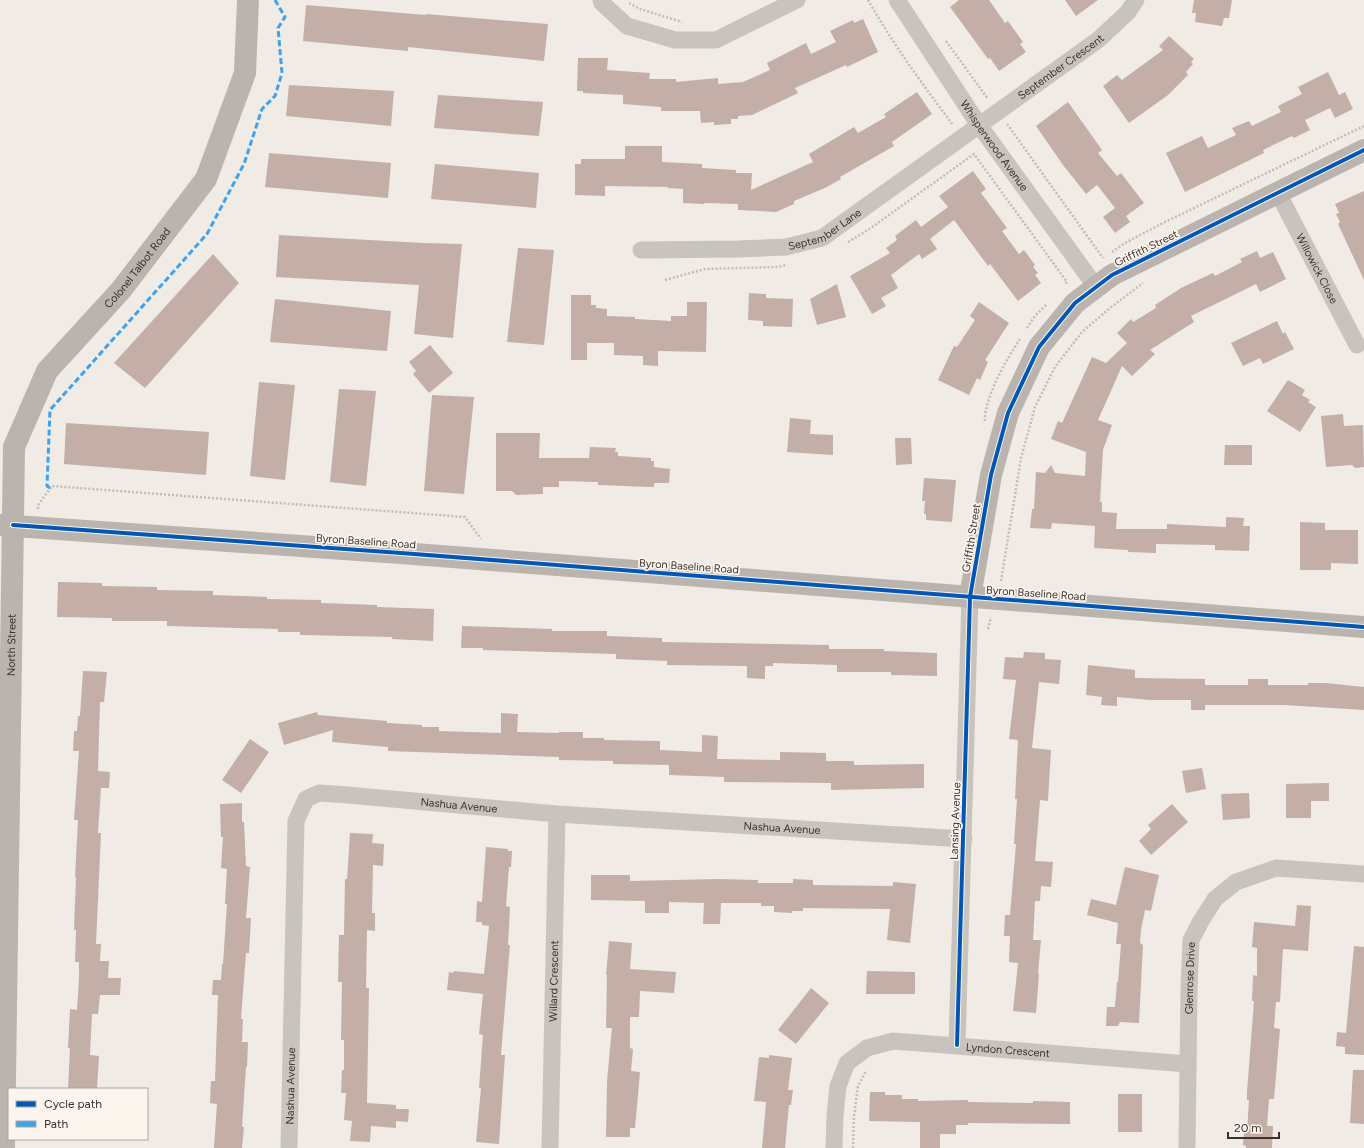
<svg xmlns="http://www.w3.org/2000/svg" width="1364" height="1148" font-family="Figtree,sans-serif">
<style>
.building{fill:#c3afa7}
.lines{fill:none;stroke-linecap:round;stroke-linejoin:round}
.path{stroke:#c2bbb6;stroke-width:2.5;stroke-dasharray:2 2;stroke-linecap:butt}
.street{stroke:#c9c3be;stroke-width:17}
.secondary{stroke:#bab3ae;stroke-width:22}
.quiet{stroke:#3fa3eb;stroke-width:3;stroke-dasharray:6 3;stroke-linecap:butt}
.cycleway-casing{stroke:#fbf5ee;stroke-width:6}
.cycleway{stroke:#0057b8;stroke-width:4}
.labels{text-anchor:middle;stroke-width:3.5;stroke-linejoin:round;paint-order:stroke}
.street-label{font-size:11px;fill:#3b302b;stroke:#fbf5ee}
</style>
<rect width="100%" height="100%" fill="#f0ebe5"/>
<path class="building" d="M959,0H989L1005,23L1008,21L1023,42L1020,44L1026,52L999,71L990,58L988,59L950,7Z
M1065,0H1098L1076,16Z
M1194,0H1232L1229,18H1224L1222,26L1195,22L1196,13H1192Z
M306,5L426,15V14L548,24L544,61L408,47V51L303,41Z
M863,19L878,52L847,67L846,65L795,88L798,93L752,115L738,116V119H731V124L714,125V122L701,123L700,111H661V107L623,104V95L583,93V91H577L578,58H608L607,70L650,73L649,79H676V82L718,78V84L743,82L770,70L767,63L806,43L811,54L836,42L830,31L853,20L854,23Z
M1169,36L1194,59L1191,62L1193,64L1186,72L1188,75L1168,95L1129,123L1103,86L1117,75L1122,80L1163,50L1159,46Z
M1328,72L1339,95L1345,92L1353,109L1335,118L1330,108L1305,120L1310,130L1294,138L1292,136L1263,150L1264,153L1185,192L1166,153L1202,136L1208,148L1236,135L1232,128L1249,121L1252,126L1281,112L1278,106L1302,94L1298,87Z
M289,85L394,91L391,126L286,116Z
M917,92L932,114L892,142L894,146L840,177L841,179L825,188L794,201V204L776,212L738,210V204L704,203V204L683,203V189L668,188V187L605,186V196L575,195V164H581V159H625V146H662V162L702,164V168L736,170V173H752L751,190L813,162L809,154L854,127L858,133L886,117L884,114Z
M438,95L543,102L539,136L434,128Z
M1068,102L1102,150L1098,153L1117,176L1121,173L1144,203L1126,216L1130,222L1115,233L1103,217L1115,208L1097,185L1086,194L1063,165L1036,126Z
M269,153L391,163L388,198L265,187Z
M435,164L539,173L536,208L431,199Z
M973,171L986,189L981,193L1007,228L1002,231L1019,254L1024,250L1035,265L1033,267L1038,273L1035,275L1041,283L1018,301L990,264L988,266L954,220L930,239L937,249L922,259L919,254L891,275L898,288L881,298L886,306L872,314L850,276L890,253L886,248L897,240L895,236L916,220L921,227L948,207L939,196Z
M1364,191V280L1338,224L1340,222L1336,214L1339,213L1335,204Z
M279,235L423,243L462,244L453,338L414,334L419,285L276,277Z
M518,248L554,250L544,345L507,342Z
M1257,251L1260,258L1273,252L1286,279L1260,292L1256,284L1191,316L1194,322L1150,350L1155,354L1132,376L1122,366L1098,420L1112,425L1103,450L1100,502H1102V512L1117,513L1116,529H1167V524L1226,527V517L1244,518L1243,526H1250L1249,551L1215,550V545L1156,544V553L1128,552V550L1094,548L1095,526L1052,523L1051,529L1030,528L1032,509H1034L1036,472L1045,473L1051,465L1055,473L1085,476L1086,452L1051,439L1058,421L1062,423L1092,357L1106,363L1127,343L1117,333L1131,319L1133,322L1156,308L1155,305L1181,288L1213,273L1215,276L1242,262L1240,259Z
M213,254L239,283L145,388L114,363Z
M837,284L846,317L817,325L810,299Z
M749,293L766,294V298L793,299L792,327L763,326V321L748,320Z
M571,295H591V305H596V308L607,309V316L635,317V319L671,321V316H687V302H707L706,352L658,351V366L643,365V356L614,355V343H587V360H571Z
M275,299L391,311L387,351L270,342Z
M979,302L1009,323L985,360L988,362L980,380L977,378L969,395L938,380L954,346L957,347L975,320L970,316Z
M1277,321L1283,334L1285,332L1294,349L1263,364L1260,358L1243,366L1231,343Z
M430,345L453,373L429,393L413,374L416,371L409,362Z
M1288,380L1305,390L1302,395L1310,400L1308,402L1316,407L1300,432L1267,411Z
M259,382L295,385L285,480L250,476Z
M339,389L376,391L366,486L330,482Z
M432,395L474,397L464,494L424,491Z
M1343,414L1344,426L1363,425L1364,467L1355,468L1352,465L1326,467L1321,416Z
M790,418L811,420L810,434L833,435V455L787,452Z
M66,423L209,432L206,475L64,464Z
M496,433H540L539,458H589L590,447L616,448L615,452H618V456L651,458V461H654V467L670,469L669,483H654V487H650L598,485V482L559,481V487H543V494L516,495L512,491H496Z
M895,438H911L912,464L896,465Z
M1225,445H1252V465H1224Z
M924,478L956,480L952,522L926,520V514H924L925,501H922Z
M1300,522L1325,523V530H1358V564L1331,563V570H1300Z
M58,582L102,583V586L157,587V590L213,591V595L267,597V599L321,600V603L377,605V607L434,609L433,641L392,639V637L300,635V632H278V629L167,626V621H112V618L57,617Z
M462,626L552,629V631H607V636L662,638V642L829,645V649H884V651L937,653V676L891,675V672H837V665L773,663V666H765V679L747,678V666L667,665V661L616,659V654L483,650V648H461Z
M1024,652L1045,653V659L1061,660L1059,684L1039,682L1032,748L1051,750L1048,801L1040,800L1035,861L1053,862L1051,887L1041,886L1040,901H1035L1033,940H1041L1038,974H1039L1036,1013L1013,1011L1018,963L1009,962L1010,936H1004L1005,915H1010L1016,844H1014L1017,799H1015L1018,740L1009,739L1016,680L1003,679L1005,657L1023,658Z
M1088,665L1135,670V678L1205,679V685H1248V679H1268V685H1308V683H1326L1364,687V710L1285,705H1205V710H1191V700H1150L1117,697V706L1101,705L1102,697L1086,695Z
M83,671L107,672L104,702H100L98,771L110,772L109,788H101L98,833H101L96,944H101L100,961H109L108,978H121L120,995H100L98,1014H92L90,1055L99,1056L97,1089H68L70,1048H68L70,1009L77,1010L79,979V962H75L76,930H74L76,877H75L78,820H74L79,751H73L74,731H77L78,716H80Z
M317,712L318,715L387,721V723L422,725V727H439V731L501,733V713L518,714L517,732L559,733V732H583V738H604V740L660,741V750L702,752V735L718,736L717,759L780,760V752L826,753V761H854V765L924,764V788L831,790V783L724,782V777L669,775V765L613,764V761L559,760V757L388,751V747L332,742L333,730L284,745L278,723Z
M250,739L269,752L241,793L222,780Z
M1202,768L1206,789L1186,793L1182,771Z
M1329,783V801H1311V818H1286V784Z
M1249,793L1250,818L1223,820L1221,794Z
M242,803V822H244L246,866L250,867L246,918H251L249,953H246L241,1019H243L242,1042H248L247,1067H246L242,1127H244L242,1148H214L217,1104L210,1103L211,1081H215L218,995H212L213,980H221L222,964H223L227,904H225L227,869L221,868L223,837H221L220,804Z
M1172,804L1188,822L1151,855L1139,841L1151,829L1148,825Z
M350,833L373,834L372,843L384,844L383,866L373,865L372,913H375V931L367,930L366,988H369L367,1103L396,1105V1109H409L408,1122L396,1121V1128L371,1126L370,1142L350,1141L352,1121L344,1120L346,1093H341L342,1070H344V1040H341L342,982H338L339,935H344L345,879H347Z
M486,847L508,849V851H512L511,867H509L506,906L510,907L508,945H510L501,1055H505L499,1144L476,1142L481,1088H479L483,1035L479,1034L483,994L447,990L449,972L453,973L454,971L484,974L489,926L482,925V922H476L477,901L482,902Z
M1125,867L1159,875L1151,911L1145,910L1141,930L1140,943L1143,945L1139,1023L1120,1022L1118,1026H1106L1107,1007H1115L1117,982H1118L1121,944H1116L1118,923L1087,915L1091,899L1116,905Z
M591,875H630V881L717,879L758,880V883H793V879L813,880V885L893,886V882L916,884L910,943L887,940L890,909L803,908V911H792V913L774,912V906H761V903H721L720,924H703L704,903L669,902V913H645V901L591,900Z
M1297,905L1311,906L1308,951L1283,949L1280,1002H1276L1274,1028L1280,1029L1274,1099H1269L1267,1126H1273L1272,1148H1246V1146L1243,1145L1244,1132H1247L1249,1100H1247V1092L1254,1001H1252L1253,975L1257,976V948L1252,947L1254,922L1295,926Z
M609,941L632,943L630,969L676,972L674,993L640,991L639,1017H630V1048L633,1049L631,1071L640,1072L635,1128H630V1137H606L607,1081L612,1028H606L607,975H606Z
M1354,946L1364,947V1055L1345,1054V1047L1336,1046L1337,1032L1346,1033Z
M867,971L915,972V994H866Z
M811,988L829,1003L796,1044L778,1030Z
M769,1055L792,1058L788,1090H793L791,1105H789L785,1148H762L766,1102L754,1101L759,1057L769,1058Z
M1353,1070H1364V1124L1350,1123Z
M870,1092H885V1095H902V1099H918V1101L968,1100V1102L1033,1103V1101L1070,1102V1124L968,1123V1125H956V1134H940V1148H920V1122L869,1121Z
M1118,1094H1142V1132H1118Z"/>
<g class="lines">
<path class="path" d="M868,0C893,44 923,85 953,125
M629,3L640,9L682,22
M946,41L988,99
M1007,124L1103,258
M848,242L868,230L974,154L1067,282L1065,284
M1112,252L1125,243L1163,223L1364,126
M665,280L705,269L778,267L786,265
M1027,328L1035,316L1047,304
M985,421C984,398 1007,358 1020,339
M38,509V505L52,486L465,517L481,539
M1001,581L1021,458L1035,407L1055,367L1082,332L1110,308L1143,283
M988,629L991,617
M853,1148L854,1116L858,1086L866,1071"/>
<g class="street">
<path d="M601,0L602,3L627,26L675,40H716L797,0"/>
<path id="s1" d="M897,0L979,125L1096,287"/>
<path id="s2" d="M1278,193L1357,345"/>
<path id="s3" d="M641,250L738,249L786,247L822,238L1098,40L1128,12L1136,0"/>
<path d="M957,1045L970,597"/>
<path id="s4" d="M289,1148L296,821L306,799L319,793L348,795L557,814L964,839"/>
<path id="s5" d="M550,1148L557,814"/>
<path id="s6" d="M834,1148L835,1116L838,1086L847,1063L867,1048L893,1041L1188,1064"/>
<path id="s7" d="M1187,1148L1189,988L1191,940L1201,921L1215,899L1236,882L1276,868L1364,874"/>
</g>
<g class="secondary">
<path d="M0,525L401,553L1364,627"/>
<path d="M970,597L991,475L1008,413L1039,347L1075,303L1112,275L1364,150"/>
<path id="s8" d="M4,1148L14,447L47,371L121,290L206,179L245,73L248,0"/>
</g>
<path class="quiet" d="M50,488L47,486L50,410L207,234L244,164L262,109L275,96L282,73L278,28L285,17L275,0"/>
<g class="cycleway-casing">
<path id="cycleway" d="M13,525L401,553L1364,627
M957,1045L970,597L991,475L1008,413L1039,347L1075,303L1112,275L1364,150"/>
</g>
<use href="#cycleway" class="cycleway"/>
</g>
<g class="labels">
<g class="street-label">
<text dy="4" stroke="none"><textPath href="#s3" startOffset="476">September Crescent</textPath></text>
<text dy="4" stroke="none"><textPath href="#s1" startOffset="175">Whisperwood Avenue</textPath></text>
<text dy="4" stroke="none"><textPath href="#s3" startOffset="188">September Lane</textPath></text>
<text transform="translate(1146 248) rotate(-26)" y="4">Griffith Street</text>
<text dy="4" stroke="none"><textPath href="#s8" startOffset="921">Colonel Talbot Road</textPath></text>
<text dy="4" stroke="none"><textPath href="#s2" startOffset="85">Willowick Close</textPath></text>
<text transform="translate(971 538) rotate(-81)" y="4">Griffith Street</text>
<text transform="translate(366 541) rotate(4)" y="4">Byron Baseline Road</text>
<text transform="translate(689 566) rotate(4)" y="4">Byron Baseline Road</text>
<text transform="translate(1036 593) rotate(4)" y="4">Byron Baseline Road</text>
<text dy="4" stroke="none"><textPath href="#s8" startOffset="503">North Street</textPath></text>
<text dy="4" stroke="none"><textPath href="#s4" startOffset="506">Nashua Avenue</textPath></text>
<text transform="translate(955 821) rotate(-88)" y="4">Lansing Avenue</text>
<text dy="4" stroke="none"><textPath href="#s4" startOffset="830">Nashua Avenue</textPath></text>
<text dy="4" stroke="none"><textPath href="#s7" startOffset="170">Glenrose Drive</textPath></text>
<text dy="4" stroke="none"><textPath href="#s5" startOffset="167">Willard Crescent</textPath></text>
<text dy="4" stroke="none"><textPath href="#s6" startOffset="254">Lyndon Crescent</textPath></text>
<text dy="4" stroke="none"><textPath href="#s4" startOffset="62">Nashua Avenue</textPath></text>
</g>
</g>
<rect x="8" y="1088" width="140" height="52" fill="#fbf5ee" stroke="#aea6a0"/>
<rect x="16" y="1101" width="20" height="6" fill="#0057b8" stroke="#aea6a0"/>
<text x="44" y="1108" font-size="12" fill="#3b302b">Cycle path</text>
<rect x="16" y="1121" width="20" height="6" fill="#3fa3eb" stroke="#aea6a0"/>
<text x="44" y="1128" font-size="12" fill="#3b302b">Path</text>
<path d="M1228 1132v6h51v-6" fill="none" stroke="#3b302b" stroke-width="2"/>
<text x="1234" y="1132" font-size="12" fill="#3b302b" stroke="#fbf5ee" stroke-width="3" paint-order="stroke">20 m</text>
</svg>
